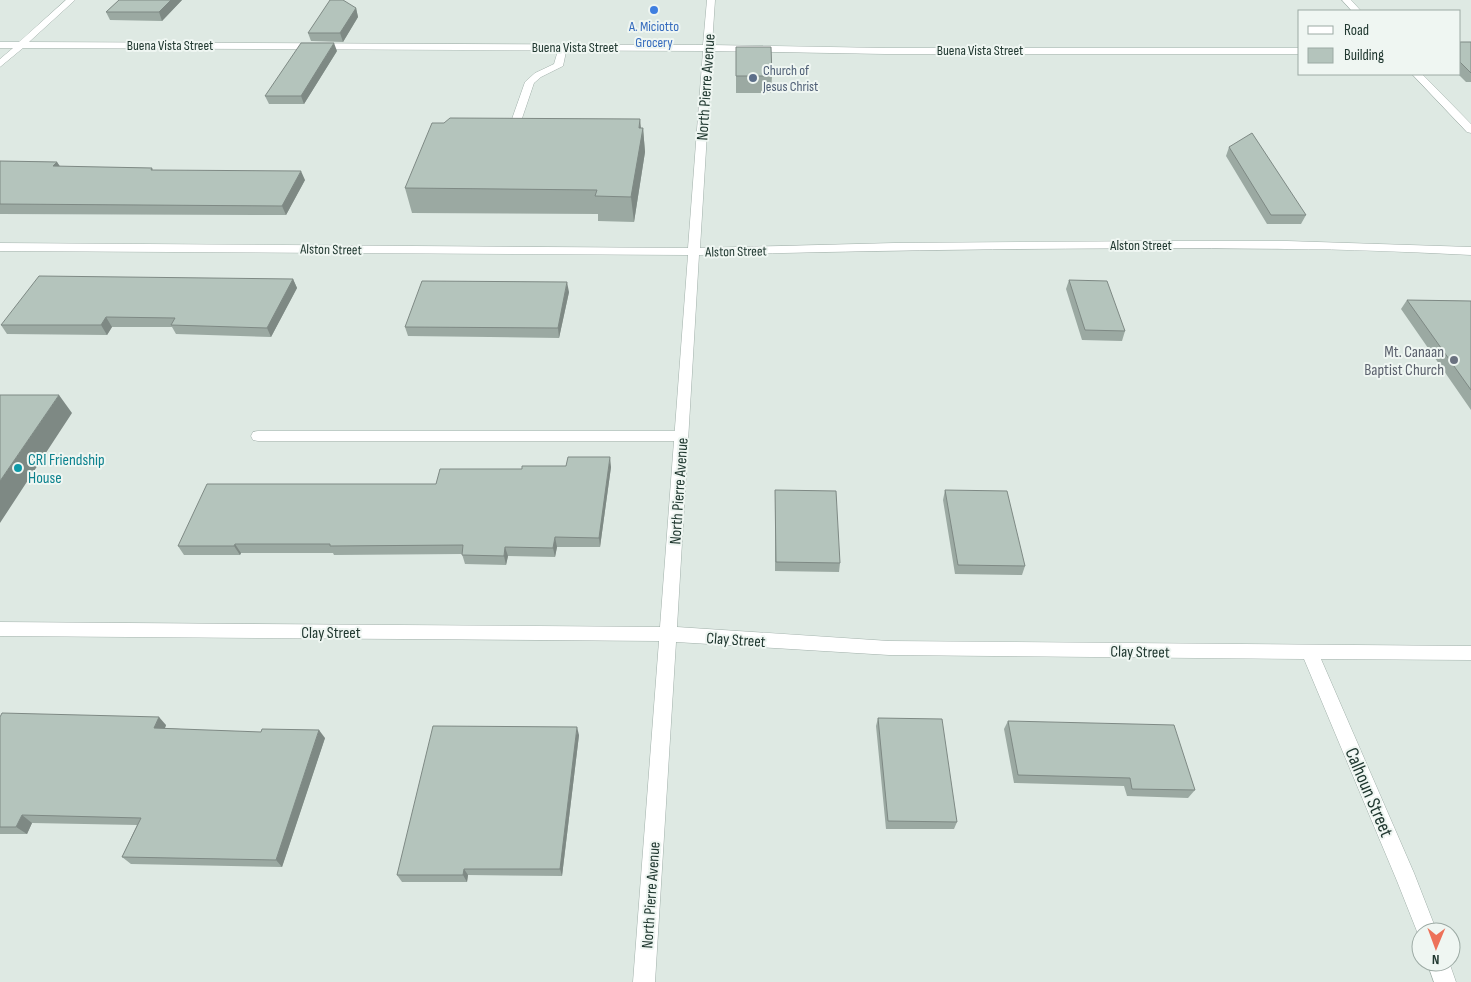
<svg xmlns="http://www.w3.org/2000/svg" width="1471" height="982" font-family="'Sofia Sans Condensed',sans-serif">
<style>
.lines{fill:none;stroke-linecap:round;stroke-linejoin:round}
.service-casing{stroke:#a1b0aa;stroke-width:1}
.minor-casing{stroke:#a1b0aa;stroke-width:1}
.service{fill:#fff;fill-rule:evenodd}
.minor{fill:#fff;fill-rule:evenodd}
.wall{fill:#9ba9a2}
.shaded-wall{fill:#7e8984}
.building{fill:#b4c4bc;stroke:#7e8984}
.shop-dot{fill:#3f7fe0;stroke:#eff6f2;stroke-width:2}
.service-dot{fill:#5c6f8a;stroke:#eff6f2;stroke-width:2}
.worship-dot{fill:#6b7280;stroke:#eff6f2;stroke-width:2}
.culture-dot{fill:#0f9aa8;stroke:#eff6f2;stroke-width:2}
.labels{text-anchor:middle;stroke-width:4;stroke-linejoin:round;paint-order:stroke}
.far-shop-label{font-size:14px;fill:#366cbe;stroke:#eff6f2}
.far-street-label{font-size:14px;fill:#203830;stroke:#eff6f2}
.far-service-label{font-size:14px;fill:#4e5e75;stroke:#eff6f2;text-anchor:start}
.street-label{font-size:16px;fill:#203830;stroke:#eff6f2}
.worship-label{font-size:16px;fill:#5b616d;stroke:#eff6f2;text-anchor:end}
.culture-label{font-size:16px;fill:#0d838f;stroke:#eff6f2;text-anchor:start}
.near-street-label{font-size:19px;fill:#203830;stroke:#eff6f2}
</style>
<rect width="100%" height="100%" fill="#dee9e3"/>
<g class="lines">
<g class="service-casing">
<path id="service" d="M563,44L567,47L563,66L541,77L534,83L517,133L512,136L508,135L507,133L525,82L535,73L554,64L559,47Z
M258,431H681L686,432L688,436L686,440L681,441H258L253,440L251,436L253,432Z"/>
</g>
<g class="minor-casing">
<path id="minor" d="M66,0H75L29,42L703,45L707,0H715L712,45L885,48H1300V54H885L712,51L700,248L894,243L1166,241H1287L1471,247V255C1409,252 1347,249 1285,249C1090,247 895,250 699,255L677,627L889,641L1471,646V660L1321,659L1414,873L1437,932H1421V940L1420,939L1397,881L1304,659L889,655L676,642L655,982H633L659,641L0,636V622L660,627L688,255L0,251V243L688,248L703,51L23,48L0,67V59L13,48H0V42H19Z
M1342,0H1351L1361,11H1352Z
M1412,74H1422L1471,124V133L1467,132Z
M1427,962H1449L1456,982H1434Z"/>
</g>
<use href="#service" class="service"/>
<use href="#minor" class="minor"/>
</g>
<path class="wall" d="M119,0H182L162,21L110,20L106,12Z
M356,8L358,17L343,42L311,41L308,33Z
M1460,42H1471V82H1466L1458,74H1460Z
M337,51L304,104H269L265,96Z
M736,76H772L771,93H736Z
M641,128H643L645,152L634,222L598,221V214L412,213L405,188Z
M1229,147L1306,215L1301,224H1267L1226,156Z
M0,161L57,162L60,167L152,168L153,170L305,180L286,215L0,214Z
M293,279L297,288L271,337L176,334L172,327H112L107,335L7,334L1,325Z
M1069,280L1125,331L1122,341L1082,340L1066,289Z
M569,292L559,338L408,336L405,327Z
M1407,300L1471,301V410L1401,309Z
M611,467L600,547H557L555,557L508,556L506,565L465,564L462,554L334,555L333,553H241L240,555H184L178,546L436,484Z
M775,490L840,563L839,572L775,571Z
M945,490L1025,566L1022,575L955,574L943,500Z
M0,717L166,725L165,728L325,738L282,867L131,864L122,857L137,825L32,823L27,834H0Z
M878,718L957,822L954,829H886L876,726Z
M1008,721L1195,790L1188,798L1127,796L1124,786L1014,783L1004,729Z
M579,735L562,876L468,875L467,882H402L397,875Z"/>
<path class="shaded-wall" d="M171,0H182L162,21L159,12Z
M356,8L358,17L343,42L340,33Z
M334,43L337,51L304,104L301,96Z
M640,119L642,138L643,128L645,152L634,222L631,197Z
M57,162L63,171L53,166Z
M301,171L305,180L286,215L282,206Z
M293,279L297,288L271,337L267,328Z
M567,282L569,292L559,338L558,328Z
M106,317L112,327L107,335L101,325Z
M59,395L72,413L0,523V481Z
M610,457L611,467L600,547L599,538Z
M555,537L557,547L555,557L553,548Z
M235,544L241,553L240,555L234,546Z
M505,547L508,556L506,565L504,556Z
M159,717L166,725L162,736L154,728Z
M577,727L579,735L562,876L560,869Z
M319,730L325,738L282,867L276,860Z
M22,815L32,823L27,834L16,827Z
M464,869L468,875L467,882L463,875Z"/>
<path class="building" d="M119,0H171L159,12H106Z
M330,0H343L356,8L340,33H308Z
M1460,42H1471V73L1460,62Z
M301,43H334L301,96H265Z
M736,47H771L772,76H736Z
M450,118L640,119L639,128H643L631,197L595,196L597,190L405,188L432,123H444Z
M1252,133L1306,215H1271L1229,147Z
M0,161L57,162L53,166L152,168L151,170L301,171L282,206L0,204Z
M39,276L293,279L267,328L171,325L175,318L106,317L101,325H1Z
M1069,280L1107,281L1125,331L1085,330Z
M422,281L567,282L558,328L405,327Z
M1407,300L1471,301V390Z
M0,395H59L0,481Z
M568,457H610L599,538L555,537L553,548L505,547L504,556L462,555L463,545L330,546V544H235L234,546H178L207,484H436L440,469H522V466H566Z
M775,490L836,491L840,563L776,562Z
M945,490L1007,491L1025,566L958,565Z
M2,713L159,717L154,728L261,732L262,729L319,730L276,860L122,857L141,818L22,815L16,827H0V717Z
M878,718L942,719L957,822L888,821Z
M1008,721L1174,725L1195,790L1132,789L1130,778L1018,775Z
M433,726L577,727L560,869H464L463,875H397Z"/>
<circle class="shop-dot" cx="654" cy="10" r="5"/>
<circle class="service-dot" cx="753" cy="78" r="5"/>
<circle class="worship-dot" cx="1454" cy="360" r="5"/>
<circle class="culture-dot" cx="18" cy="468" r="5"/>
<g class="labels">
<g class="far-shop-label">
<text x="654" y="31">A. Miciotto<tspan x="654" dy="16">Grocery</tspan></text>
</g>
<g class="far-street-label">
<text x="170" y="50">Buena Vista Street</text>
<text x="575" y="52">Buena Vista Street</text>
<text x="980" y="55">Buena Vista Street</text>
<text x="1141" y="250">Alston Street</text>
<text transform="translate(331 249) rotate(1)" y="5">Alston Street</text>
<text transform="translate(736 251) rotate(-1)" y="5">Alston Street</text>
</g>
<g class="far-service-label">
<text x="763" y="75">Church of<tspan x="763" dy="16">Jesus Christ</tspan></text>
</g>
<g class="street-label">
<text transform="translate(705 87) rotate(-86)" y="6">North Pierre Avenue</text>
<text transform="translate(678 491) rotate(-86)" y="6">North Pierre Avenue</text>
<text x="331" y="638">Clay Street</text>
<text transform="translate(736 639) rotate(4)" y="6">Clay Street</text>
<text transform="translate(1140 651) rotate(1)" y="6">Clay Street</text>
<text transform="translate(650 895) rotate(-86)" y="6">North Pierre Avenue</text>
</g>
<g class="worship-label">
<text x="1444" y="357">Mt. Canaan<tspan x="1444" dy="18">Baptist Church</tspan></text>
</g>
<g class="culture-label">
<text x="28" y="465">CRI Friendship<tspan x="28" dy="18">House</tspan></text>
</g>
<g class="near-street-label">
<text transform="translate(1370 792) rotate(67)" y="7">Calhoun Street</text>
</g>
</g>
<rect x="1298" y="10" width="162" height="65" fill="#eff6f2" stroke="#9caaa4"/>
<rect x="1308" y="26" width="25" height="8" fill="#ffffff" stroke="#9caaa4"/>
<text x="1344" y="35" font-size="15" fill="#203830">Road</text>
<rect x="1308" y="48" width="25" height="15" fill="#b4c4bc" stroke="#9caaa4"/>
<text x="1344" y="60" font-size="15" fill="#203830">Building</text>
<g transform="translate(1436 947) rotate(181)"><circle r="24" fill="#eff6f2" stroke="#9caaa4"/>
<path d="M0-4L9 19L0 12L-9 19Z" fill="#ed7159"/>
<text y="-8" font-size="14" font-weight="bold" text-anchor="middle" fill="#203830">N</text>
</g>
</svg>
